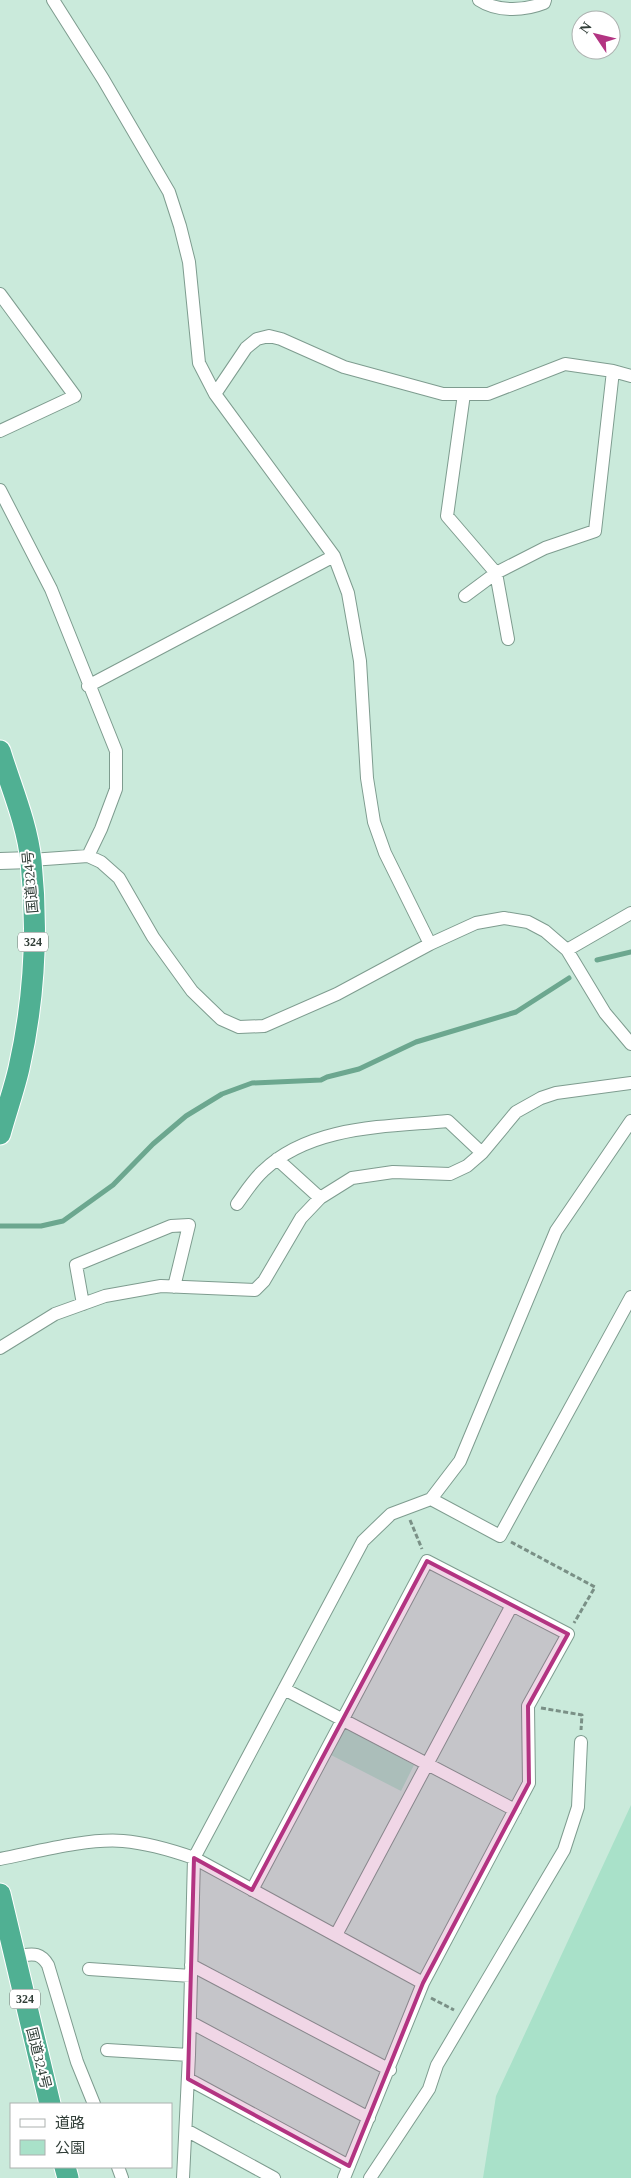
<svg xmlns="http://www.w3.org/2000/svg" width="631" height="2178" font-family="'Times New Roman','Noto Sans JP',serif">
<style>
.green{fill:#a9e1c9}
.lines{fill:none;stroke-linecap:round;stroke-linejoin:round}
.stream{stroke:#6ca78f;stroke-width:5}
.minor-casing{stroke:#7e9c8f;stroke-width:14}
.tertiary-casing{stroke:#7e9c8f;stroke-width:18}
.trunk-casing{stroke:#fff;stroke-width:23}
.path{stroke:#7a9086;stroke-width:3;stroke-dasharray:5 2.5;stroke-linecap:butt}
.minor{stroke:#fff;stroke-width:12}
.tertiary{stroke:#fff;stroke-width:16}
.trunk{stroke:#50b093;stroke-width:21}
.marked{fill:#b33482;fill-opacity:0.2;stroke:#b33482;stroke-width:4;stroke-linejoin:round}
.labels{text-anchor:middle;stroke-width:4;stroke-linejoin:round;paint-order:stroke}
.shield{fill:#fff;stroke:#6e7773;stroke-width:1}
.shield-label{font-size:12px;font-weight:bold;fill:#303d37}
.street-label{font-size:14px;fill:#303d37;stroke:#fff}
</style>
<rect width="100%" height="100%" fill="#caeadb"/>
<path class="green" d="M345,1728L414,1765L401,1791L331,1755Z
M631,1805V2178H483L496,2096Z"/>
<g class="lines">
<path class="stream" d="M597,960L631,952
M0,1226H41L63,1221L113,1185L153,1144L186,1116L222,1094L252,1083L321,1080L327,1077L359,1069L416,1042L516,1012L569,978"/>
<g class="minor-casing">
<path id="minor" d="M53,0L103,79L169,192L180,226L189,262L199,363L215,394L334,556L348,593L360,661L367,778L374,822L385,853L430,944
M479,0C497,12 524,11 544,3L545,0
M0,294L75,396L0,431
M215,394L246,348L257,339L269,336L281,339L344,367L443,394H488L565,364L613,371L631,376
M464,394L447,516L496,573L508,639
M0,490L51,589L116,751V789L101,829L88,856
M465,596L496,573L545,548L595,531L613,371
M88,686L334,556
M31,860L88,856L101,862L119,878L153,937L192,991L221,1019L239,1027L264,1026L337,994L430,944L476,923L504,918L528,922L545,931L567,950L605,1013L631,1044
M567,950L631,913
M277,1159L320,1198
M237,1204C245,1193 253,1180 263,1171C311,1125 386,1127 448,1121L482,1153
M83,1304L76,1265L171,1226L189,1225L174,1287
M0,1348L55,1314L105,1296L161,1286L255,1290L264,1281L301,1218L320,1198L352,1178L393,1172L450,1174L467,1166L482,1153L516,1112L541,1098L556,1093L631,1083
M431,1499L500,1536L631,1297
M284,1689L515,1810
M0,1859C36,1852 87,1838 123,1841C148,1843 171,1850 194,1858L423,1983
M252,1890L427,1561L568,1634L528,1706L529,1783L423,1983L344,2178
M336,1935L512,1605
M15,1956C30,1955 39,1950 48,1965L77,2062L94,2104
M191,1965L390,2070
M89,1969L191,1976
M190,2022L369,2118
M107,2050L189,2055
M188,2079L349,2166
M186,2130L274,2178
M118,2167L122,2178
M183,2178L189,2055L194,1858L363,1541L391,1514L431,1499L460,1461L556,1231L631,1121
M370,2178L429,2089L437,2065L564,1850L578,1807L581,1742"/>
</g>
<g class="tertiary-casing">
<path id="tertiary" d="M0,861L31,860"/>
</g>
<g class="trunk-casing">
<path id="trunk" d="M0,751C11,787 27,823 31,861C38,929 34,1001 19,1068C14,1090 6,1112 0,1134
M0,1894L50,2104
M65,2167L68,2178"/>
</g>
<path class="path" d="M410,1520L422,1549
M511,1542L595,1587L574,1623
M541,1708L582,1715L581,1730
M431,1998L454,2010"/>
<use href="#minor" class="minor"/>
<use href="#tertiary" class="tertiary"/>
<use href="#trunk" class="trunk"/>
</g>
<path class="marked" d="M427,1561L568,1634L528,1706L529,1783L423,1983L349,2166L188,2079L194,1858L252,1890Z"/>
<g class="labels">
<g class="shield">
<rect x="18" y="932.5" width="30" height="19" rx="4"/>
<rect x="10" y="1989.5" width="30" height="19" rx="4"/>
</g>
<g class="shield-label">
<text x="33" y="946">324</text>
<text x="25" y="2003">324</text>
</g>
<g class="street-label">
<text transform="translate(30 882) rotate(-95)" y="5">国道324号</text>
<text transform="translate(39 2058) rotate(76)" y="5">国道324号</text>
</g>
</g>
<rect x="10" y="2103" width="162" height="65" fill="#ffffff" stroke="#acb1af"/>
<rect x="20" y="2119" width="25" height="8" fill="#ffffff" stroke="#acb1af"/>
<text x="55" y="2128" font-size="15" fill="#303d37">道路</text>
<rect x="20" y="2140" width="25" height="15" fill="#a9e1c9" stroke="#acb1af"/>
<text x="55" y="2153" font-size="15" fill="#303d37">公園</text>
<g transform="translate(596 35) rotate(305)"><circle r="24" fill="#ffffff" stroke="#acb1af"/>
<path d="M0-4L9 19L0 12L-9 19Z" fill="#b33482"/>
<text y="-8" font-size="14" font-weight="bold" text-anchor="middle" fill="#303d37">N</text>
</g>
</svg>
